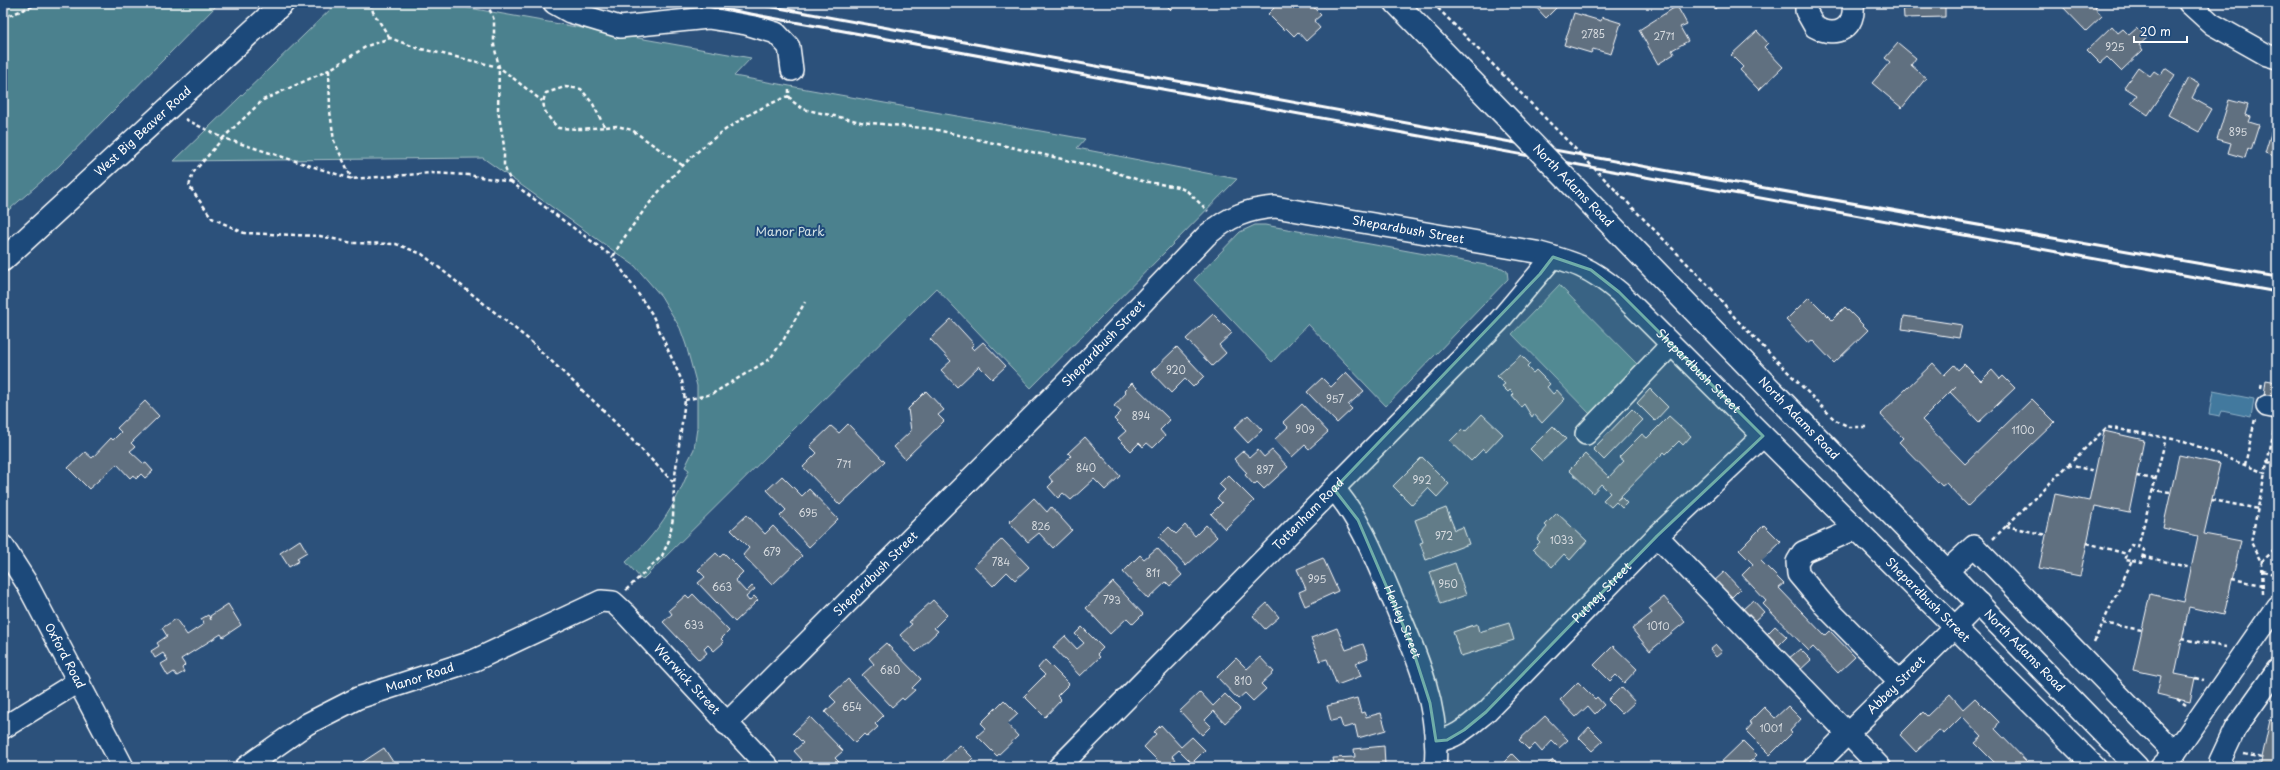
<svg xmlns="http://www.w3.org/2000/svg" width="2280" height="770" font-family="'Playpen Sans',sans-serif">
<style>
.green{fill:#4c818e;stroke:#a6c0c6}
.water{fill:#42799e;stroke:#8eafc5}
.building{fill:#606f80;stroke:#fff}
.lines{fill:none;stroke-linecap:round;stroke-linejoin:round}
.minor-casing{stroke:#fff;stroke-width:24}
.major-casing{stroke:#fff;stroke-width:25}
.path{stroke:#fff;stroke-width:2.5;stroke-dasharray:4 3;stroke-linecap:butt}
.minor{stroke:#1f4a7a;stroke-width:21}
.major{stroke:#1f4a7a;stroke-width:22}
.rail{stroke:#fff;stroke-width:3}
.major-bridge-casing{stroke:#fff;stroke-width:25;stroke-linecap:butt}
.path-bridge{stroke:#fff;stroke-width:2.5;stroke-dasharray:4 3;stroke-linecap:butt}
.major-bridge{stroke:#1f4a7a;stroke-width:22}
.marked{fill:#6fada8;fill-opacity:0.2;stroke:#6fada8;stroke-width:3;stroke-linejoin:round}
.labels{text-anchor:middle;stroke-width:4;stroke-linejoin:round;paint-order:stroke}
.number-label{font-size:10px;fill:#d7dbdf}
.street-label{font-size:12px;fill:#fff;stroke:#1f4a7a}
.park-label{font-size:12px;fill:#d2e0e3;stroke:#1f4a7a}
</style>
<rect width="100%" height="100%" fill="#2c517b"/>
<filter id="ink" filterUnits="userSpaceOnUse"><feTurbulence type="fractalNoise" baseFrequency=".025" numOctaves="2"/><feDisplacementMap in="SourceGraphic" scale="8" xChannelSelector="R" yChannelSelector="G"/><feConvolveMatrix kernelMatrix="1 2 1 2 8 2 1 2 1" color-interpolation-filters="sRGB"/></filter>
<g filter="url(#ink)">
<path class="green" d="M3,3H219L58,167L3,215Z
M337,3H441L751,58L734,76L1085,139L1077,148L1237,179L1031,388L936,288L642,580L626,562C657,534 674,508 689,470L685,467L694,449L697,428V386L686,345L680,328L661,296L635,266L483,158L174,161Z
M1255,225H1265L1502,268L1507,271L1508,279L1386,406L1308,324L1272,362L1194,280L1240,232Z
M1559,285L1638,365L1591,415L1512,334Z"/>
<path class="water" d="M2213,391L2254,399L2251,417L2222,411L2220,416L2209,414Z"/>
<path class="building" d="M1164,3H1178L1171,10Z
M1270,3H1309L1321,15L1314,21L1320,28L1306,41L1298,32L1294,36L1286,28L1284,30L1268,14L1274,8Z
M1532,3H1561L1546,18Z
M1710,3H1721L1715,9Z
M1903,3H1945V17L1904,18Z
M2061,3H2099L2095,8L2102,16L2086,31L2060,4Z
M1677,6L1687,24L1680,27L1688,41L1672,50L1674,54L1658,64L1639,30Z
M1574,13L1601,21L1602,17L1621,23L1611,54L1593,49L1591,53L1564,45Z
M2112,26L2118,33L2123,29L2129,35L2137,28L2147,38L2139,45L2143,50L2121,71L2107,57L2100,63L2087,50Z
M1757,31L1768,43L1764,47L1783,67L1759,90L1740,70L1743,67L1731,55Z
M1898,43L1916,58L1911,65L1926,78L1902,108L1872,83L1890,62L1885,58Z
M2138,67L2150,76L2154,71L2160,75L2165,68L2175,75L2148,115L2131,103L2137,95L2124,87Z
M2188,78L2199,84L2192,98L2212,109L2199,132L2168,115Z
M2229,100L2248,105L2245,115L2251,117L2249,122L2259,125L2251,150L2248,148L2245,158L2228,153L2231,143L2217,139Z
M2272,130L2277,131V157L2265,153Z
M1809,297L1832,320L1845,307L1868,330L1834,363L1812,340L1808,343L1786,320Z
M1213,314L1232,333L1219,345L1226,353L1212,366L1186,339Z
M1904,316L1962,325L1959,338L1902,329Z
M951,319L974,344L971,347L974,350L983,342L1006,366L992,379L979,366L957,387L941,370L951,361L930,339Z
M1177,347L1204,376L1193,387L1185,379L1171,393L1151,372Z
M1521,355L1530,364L1527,367L1533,373L1536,370L1550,384L1547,387L1553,394L1557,390L1565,399L1542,423L1534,414L1532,417L1524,404L1521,407L1512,396L1514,394L1510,390L1508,392L1502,386L1505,384L1497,376Z
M1933,363L1944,375L1954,365L1958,370L1964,364L1981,381L1992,370L2000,379L2003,376L2015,388L1979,422L1950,392L1956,386L1922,420L1965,464L2032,399L2055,422L1968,506L1946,483L1942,486L1899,442L1903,438L1880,414Z
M1346,372L1364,391L1348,405L1352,409L1337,423L1307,392L1322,378L1331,387Z
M2266,380L2277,382V397L2264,395Z
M1132,383L1170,420L1160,430L1165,436L1153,448L1147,443L1143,447L1139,443L1131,451L1118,438L1126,431L1114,419L1121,412L1114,406L1126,393L1124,391Z
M1650,389L1668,407L1655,421L1637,403Z
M926,391L944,410L938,415L944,421L905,459L894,447L911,431L908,409Z
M145,401L159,416L131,443L135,447L130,451L144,464L146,463L153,471L145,478L141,474L136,479L133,475L130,478L117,464L89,489L68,468L85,452L92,458L111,438L113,440L121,432L117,428Z
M1302,404L1328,432L1309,449L1305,445L1292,457L1275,439L1288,427L1283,422Z
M1632,409L1643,420L1604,460L1593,449Z
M1482,414L1503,434L1486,452L1483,449L1471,461L1450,441L1462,429L1465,432Z
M1248,415L1262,430L1248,443L1234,428Z
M1669,416L1691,436L1683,445L1679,441L1666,454L1664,452L1617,500L1621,497L1627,503L1622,508L1616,502L1611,507L1603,500L1610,493L1601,484L1593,493L1569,470L1585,454L1609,477L1624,461L1619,457L1642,434L1647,438Z
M848,424L885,462L840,505L803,467L817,453L810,446L831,426L839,433Z
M1553,426L1566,439L1542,461L1530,449Z
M2104,431L2144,440L2129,513L2095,506L2080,576L2039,568L2055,494L2089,501Z
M1085,437L1120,476L1105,490L1094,479L1071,500L1063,493L1058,498L1048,487L1053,482L1049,477L1071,456L1068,453Z
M1258,450L1264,457L1272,450L1288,467L1264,489L1257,482L1254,485L1245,475L1247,473L1234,459L1243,451L1250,457Z
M2179,455L2220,464L2204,534L2241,541L2224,615L2189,607L2175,674L2195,678L2190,702L2157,694L2161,676L2133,670L2150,594L2184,602L2198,536L2163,528Z
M1422,457L1449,484L1437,497L1428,488L1412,505L1393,486Z
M1228,475L1254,501L1225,529L1211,514L1222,503L1217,498L1225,490L1219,484Z
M782,476L802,496L809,489L838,519L809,547L780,516L786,510L767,490Z
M1034,498L1047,512L1051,507L1072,530L1053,548L1039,533L1028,542L1009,522Z
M1446,508L1455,530L1463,527L1469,544L1426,560L1420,543L1423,542L1415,520Z
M1557,513L1587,541L1570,560L1564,554L1552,567L1533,549L1540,542L1537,539L1547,527L1545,525Z
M747,515L765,534L773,526L802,556L772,585L743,555L749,548L731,530Z
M1185,525L1195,536L1206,525L1217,537L1186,566L1159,537L1169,527L1176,534Z
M1764,525L1781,542L1761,561L1784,584L1779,588L1825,636L1830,631L1855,657L1838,673L1813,647L1809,651L1763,604L1766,601L1742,575L1753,564L1739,550Z
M1002,539L1029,567L1015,580L1007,572L993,586L974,566Z
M300,540L307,552L297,558L299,561L289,567L280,553Z
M1157,548L1182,575L1170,586L1166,582L1148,599L1123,572L1140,555L1144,559Z
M716,553L720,557L724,553L743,572L735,580L746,592L752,586L755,589L746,597L749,601L754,596L758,600L735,622L698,583L705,577L698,570Z
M1323,558L1338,591L1305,606L1299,592L1306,589L1297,569Z
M1455,563L1466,595L1440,604L1430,572Z
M1724,572L1740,589L1730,599L1713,582Z
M1113,582L1143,614L1133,624L1127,618L1110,634L1086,608Z
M693,594L729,631L721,639L724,642L714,651L708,645L704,649L707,653L699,660L663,622L672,614L669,610L686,595L689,598Z
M1664,597L1685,622L1650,651L1632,629L1652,613L1649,609Z
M933,600L947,615L934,628L938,631L916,652L900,635L912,624L909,622Z
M1753,600L1764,612L1753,622L1742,610Z
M1267,603L1279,617L1265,629L1253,616Z
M228,604L241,625L223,637L221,634L181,659L185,665L182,668L184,672L177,676L174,672L168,676L161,664L168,660L163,653L155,658L151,651L159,646L157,643L167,636L162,628L176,619L187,635L204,624L201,619L208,615L211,620L210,616Z
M1509,623L1514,640L1461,656L1453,632L1477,624L1479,632Z
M1775,626L1787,637L1777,647L1766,635Z
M1082,627L1103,648L1097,654L1100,657L1080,676L1053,647L1065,636L1077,649L1084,643L1075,634Z
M1337,628L1346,650L1363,644L1368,658L1356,663L1361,676L1337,685L1327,659L1320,661L1311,638Z
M886,643L921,679L912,688L915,690L904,700L902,698L892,707L862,675L874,664L869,658Z
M1716,645L1722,652L1716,657L1710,650Z
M1613,646L1637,669L1624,683L1616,675L1610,681L1594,665Z
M1800,649L1811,660L1799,671L1788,659Z
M1260,657L1274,672L1261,684L1266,689L1253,701L1245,693L1238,699L1217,677L1236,658L1247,669Z
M1045,660L1069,684L1057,696L1061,700L1045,717L1024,696L1045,675L1038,668Z
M848,679L883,716L875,724L878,727L867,737L864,734L855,743L825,712L836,702L830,696Z
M1578,682L1595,699L1597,697L1604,705L1595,714L1588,706L1576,717L1560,700Z
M1621,687L1635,702L1622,714L1608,700Z
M1200,692L1213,706L1225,694L1240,709L1225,723L1214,711L1205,720L1211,726L1202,735L1180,711Z
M1950,694L1963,709L1975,698L1999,722L1995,729L2032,767H1999L1975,743L1982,737L1962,716L1944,734L1939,730L1916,752L1900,735L1923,712L1927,716Z
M1357,698L1361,713L1364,712L1366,717L1381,713L1386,730L1358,738L1355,725L1343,728L1340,719L1331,721L1327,706Z
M1004,700L1018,714L1007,724L1018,736L997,756L977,736L986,728L981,723Z
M1788,706L1801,719L1790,731L1792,733L1770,755L1746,731L1752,724L1749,722L1764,707L1775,718Z
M1545,716L1568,740L1559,748L1552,741L1542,752L1535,744L1529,750L1519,740Z
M810,717L843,751L835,758L839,762L833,767H804L800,762L802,760L794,751L803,743L793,733Z
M2270,720L2277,721V767H2260Z
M1161,725L1181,747L1192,737L1205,750L1192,763L1179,750L1172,756L1181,766L1164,767L1144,747L1156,734L1154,732Z
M1589,727L1603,741L1592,751L1579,738Z
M1743,741L1757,755L1747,765L1748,767H1716Z
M960,745L973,758L964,767L938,766Z
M1384,746L1385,765L1327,767V763H1334L1333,758L1355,757L1354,749Z
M384,748L395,765L391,767H355Z
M1512,754L1525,767H1499Z
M1139,760L1145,767H1132Z
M1553,760L1560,767H1545Z"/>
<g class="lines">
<g class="minor-casing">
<g id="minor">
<path d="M554,3L570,12L620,27L708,18L746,24L776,33L789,47L792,70"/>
<path d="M1806,3V11L1815,27C1837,39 1856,28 1853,3"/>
<path d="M2189,3L2212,24L2267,55L2277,58"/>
<path d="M2267,406L2277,408"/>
<path d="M1586,434L1671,345"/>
<path id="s1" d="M1334,489C1361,520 1375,558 1391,595C1414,649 1441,707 1435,767"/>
<path d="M1854,526L1846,533L1803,552L1797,562L1798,574L1824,605L1899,681"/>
<path d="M1657,536L1880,767"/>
<path id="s2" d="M3,546L26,582L123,767"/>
<path d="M1947,571L1974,546L2175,753"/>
<path id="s3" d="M726,724L1066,383L1207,235C1229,217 1247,209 1275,207L1536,252C1573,262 1590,267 1619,292L2095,767"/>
<path d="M3,728L79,681"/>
<path id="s4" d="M1436,741C1456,739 1470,725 1486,712L1657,536L1763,436"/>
<path id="s5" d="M246,767L307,724L358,698L475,660L601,601L613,602L626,614L768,767"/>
<path id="s6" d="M1059,767L1499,321L1553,257"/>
<path id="s7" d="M1814,767L1979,603"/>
<path d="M2161,767L2175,753L2277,606"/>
<path d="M2220,767V761L2235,729L2277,670"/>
</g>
</g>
<g class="major-casing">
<g id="major">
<path d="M1396,3L1461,70"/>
<path id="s8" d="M3,260L283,3"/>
<path id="s9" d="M1674,290L2137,767"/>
</g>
</g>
<path class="path" d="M371,3L373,12L390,38
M487,3L494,20V45L499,67L498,110L504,146V166L511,182L613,257
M1433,3L1510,82
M3,18L40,3
M329,70L330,111L334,141L352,179
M789,89V96L792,101L803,109L861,122L933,129L1105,169L1142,181L1178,187L1187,191L1208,211
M185,119L223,138L193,173L189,186L212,218L244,233L320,236L353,243L396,244L422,254L528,339L604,411L674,483
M604,126L593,104L581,89L565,87L546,93C539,108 548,117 558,128L581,129L617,126L632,130L682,165
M511,182L468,175L432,173L352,179L223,138L263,100L329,70L367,46L390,38L417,48L499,67L542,101
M1711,288L1736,319L1834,419L1849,427H1866
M2261,388L2262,382
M685,400L712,394L770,359L784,339L805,302
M2267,462L2277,464
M2068,465L2095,471
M2245,465L2255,419
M2137,476L2155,479
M2152,490L2171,492
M2212,500L2259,509
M2006,526L2046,535
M1993,539L2107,427L2184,441L2265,473L2275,425
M2087,543L2127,554
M2143,556L2191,568
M2132,561L2141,563L2144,550L2138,547
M2261,562L2277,548
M2263,571L2277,575
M2232,579L2263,585
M626,590L662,556L669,540L673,518L674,483L685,400L682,381L652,314L613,257C622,239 633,225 645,209C684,158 729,119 789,96
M2263,594L2262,564L2251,542L2265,473
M2103,623L2142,630
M2182,639L2226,647
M2094,642L2132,561L2125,560L2131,545L2138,547L2166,438
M2195,678L2203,680
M2177,699L2186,705
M2244,754L2262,758"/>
<use href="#minor" class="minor"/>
<use href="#major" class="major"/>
<path class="rail" d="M690,3L2277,292
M751,3L1696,176L2277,277"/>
<g class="major-bridge-casing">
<g id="major-bridge">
<path id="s10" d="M1461,70L1674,290"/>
</g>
</g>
<path class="path-bridge" d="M1510,82L1711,288"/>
<use href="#major-bridge" class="major-bridge"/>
</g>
</g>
<path class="marked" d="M1553,257L1591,270L1619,292L1763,436L1657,536L1486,712L1464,730L1447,740L1436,741L1430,703L1411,644L1358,520L1334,489L1540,274Z"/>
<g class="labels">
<g class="number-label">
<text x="1593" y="38">2785</text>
<text x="1664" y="40">2771</text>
<text x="2115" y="51">925</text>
<text x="2238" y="136">895</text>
<text x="1176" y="374">920</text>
<text x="1335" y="403">957</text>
<text x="1141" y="420">894</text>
<text x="1305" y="433">909</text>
<text x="2023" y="434">1100</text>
<text x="844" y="468">771</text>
<text x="1086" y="472">840</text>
<text x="1265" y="474">897</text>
<text x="1422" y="484">992</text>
<text x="808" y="517">695</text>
<text x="1041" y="530">826</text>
<text x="1444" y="540">972</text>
<text x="1562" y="544">1033</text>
<text x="772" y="556">679</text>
<text x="1001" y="566">784</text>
<text x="1153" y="577">811</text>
<text x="1317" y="583">995</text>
<text x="1448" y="588">950</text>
<text x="722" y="591">663</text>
<text x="1112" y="604">793</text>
<text x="694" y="629">633</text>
<text x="1658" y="630">1010</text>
<text x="890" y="674">680</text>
<text x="1243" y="685">810</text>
<text x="852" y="711">654</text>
<text x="1771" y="732">1001</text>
</g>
<g class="street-label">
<text dy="4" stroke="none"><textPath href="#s8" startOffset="190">West Big Beaver Road</textPath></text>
<text dy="4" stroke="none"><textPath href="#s10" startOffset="161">North Adams Road</textPath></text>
<text dy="4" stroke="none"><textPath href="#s3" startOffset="896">Shepardbush Street</textPath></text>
<text dy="4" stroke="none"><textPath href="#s3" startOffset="536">Shepardbush Street</textPath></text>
<text dy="4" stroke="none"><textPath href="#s3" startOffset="1231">Shepardbush Street</textPath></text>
<text dy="4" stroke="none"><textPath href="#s9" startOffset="179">North Adams Road</textPath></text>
<text dy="4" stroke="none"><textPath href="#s6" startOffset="355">Tottenham Road</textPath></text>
<text dy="4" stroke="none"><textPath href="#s3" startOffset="212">Shepardbush Street</textPath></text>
<text dy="4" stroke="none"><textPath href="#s4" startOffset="225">Putney Street</textPath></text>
<text dy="4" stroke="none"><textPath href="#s3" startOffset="1555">Shepardbush Street</textPath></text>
<text dy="4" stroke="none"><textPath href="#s1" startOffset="150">Henley Street</textPath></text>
<text dy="4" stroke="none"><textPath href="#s9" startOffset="503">North Adams Road</textPath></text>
<text dy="4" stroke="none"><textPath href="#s2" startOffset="126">Oxford Road</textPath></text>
<text dy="4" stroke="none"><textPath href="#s5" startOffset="197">Manor Road</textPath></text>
<text dy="4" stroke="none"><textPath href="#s5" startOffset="513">Warwick Street</textPath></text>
<text dy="4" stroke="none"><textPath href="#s7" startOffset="116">Abbey Street</textPath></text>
</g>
<g class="park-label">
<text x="790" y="236">Manor Park</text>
</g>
</g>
<rect width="2280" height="770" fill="none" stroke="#1f4a7a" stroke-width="16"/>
<rect x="8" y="8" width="2264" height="754" fill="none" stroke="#fff" stroke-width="1.5" filter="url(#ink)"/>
<path d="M2134 36v6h53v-6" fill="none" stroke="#ffffff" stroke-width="2"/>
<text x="2140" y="36" font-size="12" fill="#ffffff" stroke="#1f4a7a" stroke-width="3" paint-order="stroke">20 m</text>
</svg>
